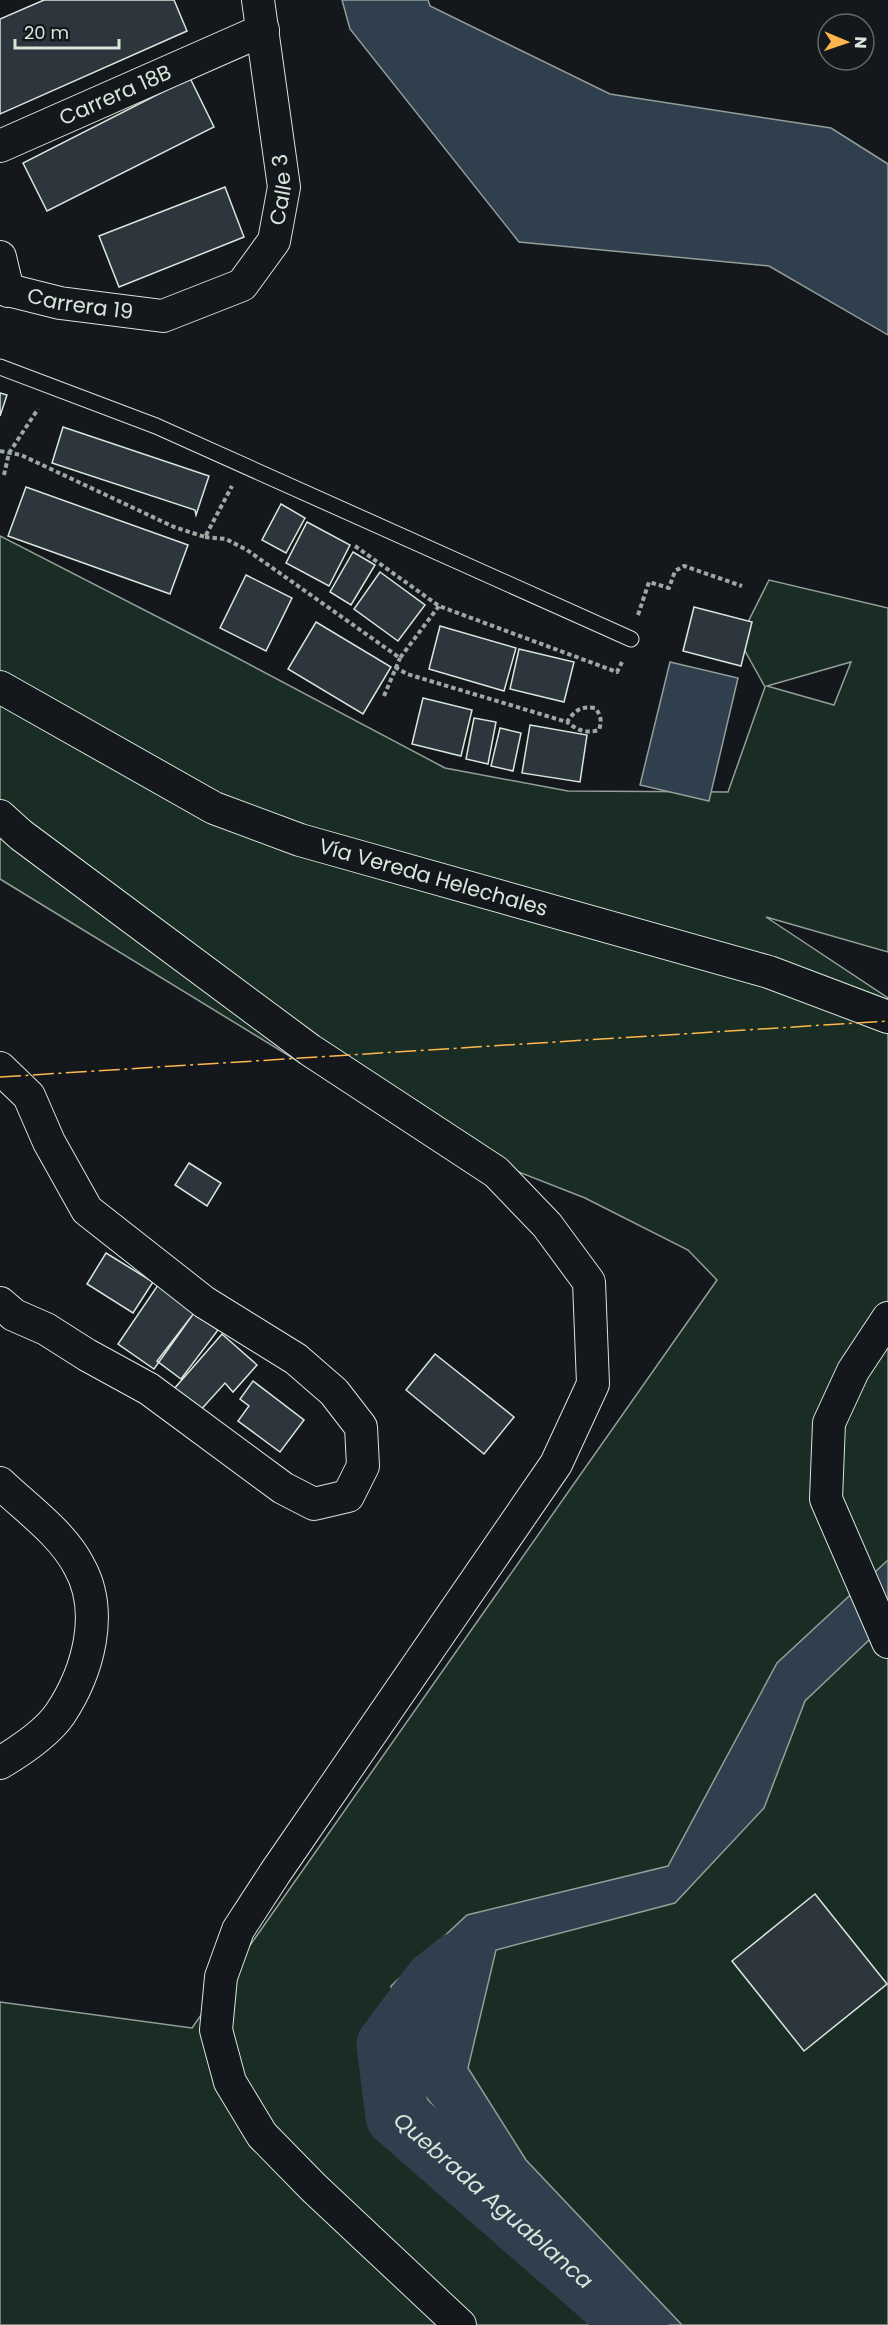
<svg xmlns="http://www.w3.org/2000/svg" width="888" height="2325" font-family="Poppins,sans-serif">
<style>
.green{fill:#1a2d24;stroke:#939e99;stroke-width:1.5;fill-rule:evenodd}
.water{fill:#2f3f4d;stroke:#939e99;stroke-width:1.5}
.lines{fill:none;stroke-linecap:round;stroke-linejoin:round}
.river{stroke:#2f3f4d;stroke-width:63}
.building{fill:#2c363c;stroke:#d8e6dc;stroke-width:1.5}
.service-casing{stroke:#d8e6dc;stroke-width:17}
.minor-casing{stroke:#d8e6dc;stroke-width:34}
.path{stroke:#9da8a2;stroke-width:4;stroke-dasharray:4.5 3;stroke-linecap:butt}
.service{stroke:#14181c;stroke-width:15}
.minor{stroke:#14181c;stroke-width:32}
.power{stroke:#ffb74d;stroke-width:1.5;stroke-dasharray:21 4.5 3 4.5;stroke-linecap:butt}
.labels{text-anchor:middle;stroke-width:4.5;stroke-linejoin:round;paint-order:stroke}
.street-label{font-size:21px;fill:#d8e6dc;stroke:#14181c}
.water-label{font-size:22px;font-style:italic;fill:#d8e6dc;stroke:#14181c}
</style>
<rect width="100%" height="100%" fill="#14181c"/>
<path class="green" d="M0,536L226,652L445,768L568,791L728,792L765,687L739,640L769,580L888,608V952L766,917L888,998V2325H0V2002L192,2028L717,1280L688,1250L585,1198L407,1128L0,879ZM851,662L834,705L767,686Z"/>
<path class="water" d="M342,0H428L430,6L610,94L831,128L888,164V335L769,266L519,242L350,29Z
M670,662L738,678L709,801L640,785Z
M888,1560V1622L805,1701L764,1808L675,1903L496,1950L468,2068L526,2160L682,2325H609L413,2081L391,1986L467,1915L668,1866L777,1663Z"/>
<g class="lines">
<path class="river" id="s1" d="M459,1963L435,1982L388,2045L397,2116L637,2325"/>
</g>
<path class="building" d="M44,0H174L187,31L0,114V19Z
M190,78L214,127L47,211L23,163Z
M225,187L244,237L119,287L99,236Z
M0,393L7,395L0,416Z
M63,427L209,476L196,515L195,510L52,463Z
M26,487L188,545L170,594L8,536Z
M281,504L305,518L286,553L262,540Z
M307,522L350,545L329,586L286,563Z
M353,552L375,565L351,605L330,592Z
M380,572L425,605L398,641L354,609Z
M246,575L292,598L266,651L220,628Z
M694,607L752,622L741,666L683,651Z
M316,622L391,667L363,714L288,669Z
M440,626L516,648L504,691L429,669Z
M519,649L574,662L564,702L510,689Z
M423,698L472,710L461,756L412,744Z
M474,718L496,722L488,764L466,759Z
M530,725L587,735L580,782L522,773Z
M500,728L521,733L513,771L491,766Z
M189,1163L221,1183L207,1206L175,1185Z
M106,1253L153,1282L133,1313L87,1284Z
M158,1285L194,1313L154,1369L118,1344Z
M194,1313L218,1330L181,1379L157,1361Z
M222,1334L257,1365L233,1392L225,1383L198,1413L173,1390Z
M435,1354L514,1417L484,1454L406,1390Z
M253,1381L304,1420L280,1452L238,1421L249,1406L240,1399Z
M815,1894L887,1984L804,2051L732,1961Z"/>
<g class="lines">
<g class="service-casing">
<path id="service" d="M0,367L156,426L631,639"/>
</g>
<g class="minor-casing">
<g id="minor">
<path id="s2" d="M0,146L263,30"/>
<path d="M0,257L8,291"/>
<path id="s3" d="M0,288L60,303L163,316L242,285L274,241L284,187L258,0"/>
<path id="s4" d="M0,687L214,808L300,840L769,972L888,1017"/>
<path d="M0,816L21,835L310,1050L496,1172L547,1225L589,1282L593,1384L556,1464L275,1873L238,1930L221,1977L216,2030L230,2082L262,2135L314,2188L460,2325"/>
<path d="M0,1068L29,1096L49,1142L87,1210L204,1302L296,1359L334,1392L361,1427L363,1466L348,1496L314,1504L283,1488L149,1389L87,1355L46,1329L14,1315L0,1303"/>
<path d="M888,1318L853,1371L829,1423L826,1499L888,1642"/>
<path d="M0,1483C26,1508 62,1533 79,1566C105,1612 88,1672 60,1714C47,1733 20,1751 0,1763"/>
</g>
</g>
<path class="path" d="M0,451L21,455L174,527L205,537L232,486
M4,475L9,453L38,409
M205,537L226,539L247,550L400,658L439,606
M355,546L439,606L617,672L622,662
M638,615L649,582L669,588L675,571L684,566L742,586
M395,667L407,674L567,722C575,710 581,706 595,708C601,715 602,721 599,730C586,734 577,730 567,722
M384,696L400,658"/>
<use href="#service" class="service"/>
<use href="#minor" class="minor"/>
<path class="power" d="M0,1077L888,1021"/>
</g>
<g class="labels">
<g class="street-label">
<text dy="7" stroke="none"><textPath href="#s2" startOffset="126">Carrera 18B</textPath></text>
<text dy="7" stroke="none"><textPath href="#s3" startOffset="357">Calle 3</textPath></text>
<text dy="7" stroke="none"><textPath href="#s3" startOffset="82">Carrera 19</textPath></text>
<text dy="7" stroke="none"><textPath href="#s4" startOffset="476">Vía Vereda Helechales</textPath></text>
</g>
<g class="water-label">
<text dy="8" stroke="none"><textPath href="#s1" startOffset="309">Quebrada Aguablanca</textPath></text>
</g>
</g>
<g transform="translate(846 42) rotate(92)"><circle r="28" fill="#14181c" stroke="#626a69" stroke-width="1.5"/>
<path d="M0-4.5L10 22L0 15L-10 22Z" fill="#ffb74d"/>
<text y="-9" font-size="16" font-weight="bold" text-anchor="middle" fill="#d8e6dc">N</text>
</g>
<path d="M15 39v9h104v-9" fill="none" stroke="#d8e6dc" stroke-width="3"/>
<text x="24" y="39" font-size="18" fill="#d8e6dc" stroke="#14181c" stroke-width="4.5" paint-order="stroke">20 m</text>
</svg>
